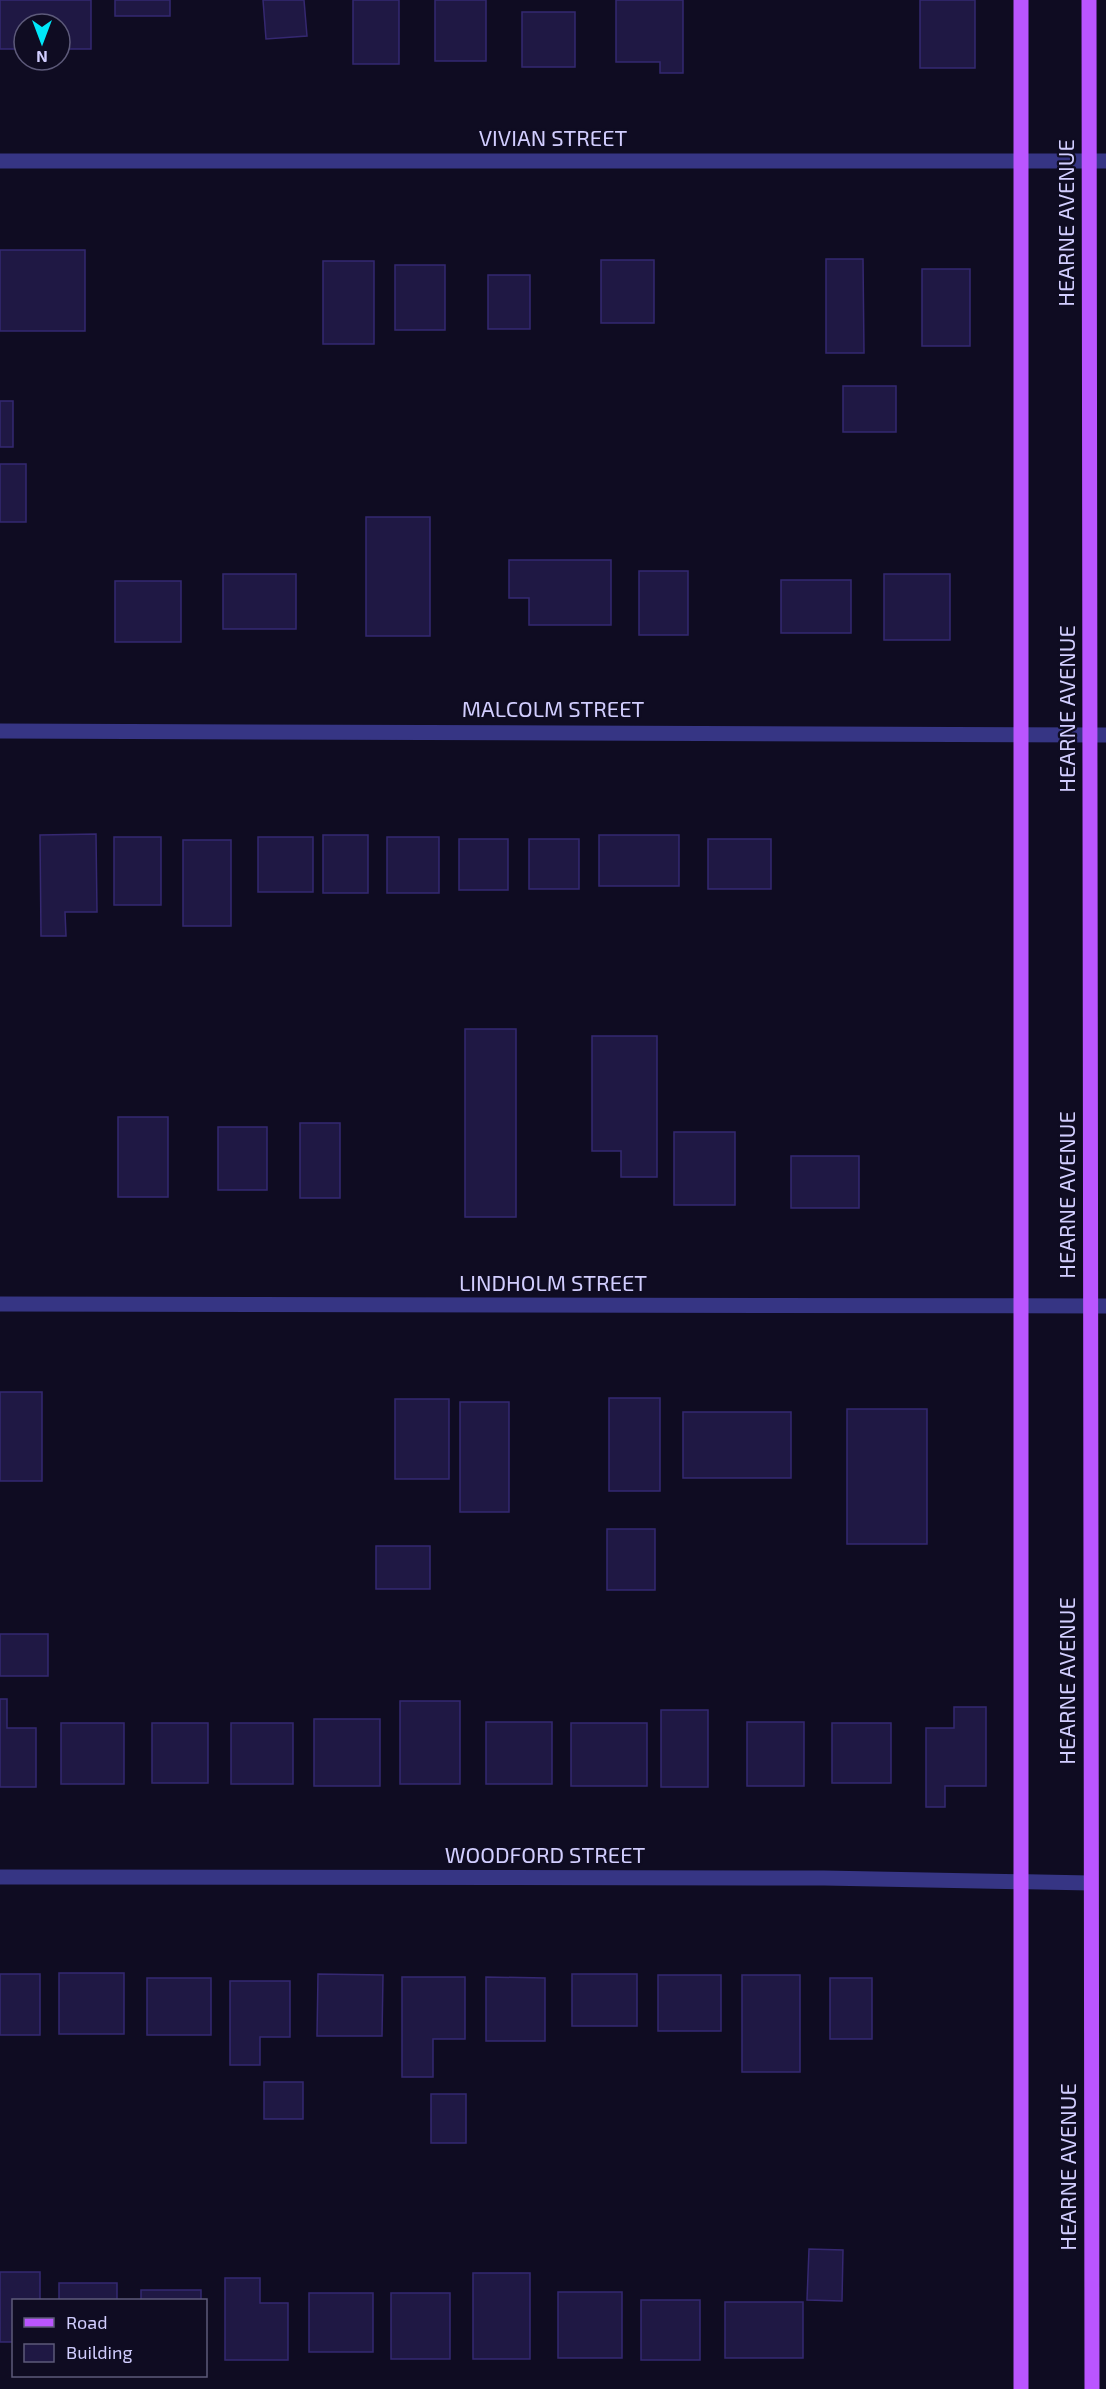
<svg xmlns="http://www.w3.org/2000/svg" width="1106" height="2389" font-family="'Exo 2',sans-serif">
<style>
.building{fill:#1f1844;stroke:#352871;stroke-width:1.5}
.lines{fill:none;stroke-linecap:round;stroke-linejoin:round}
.minor{stroke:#363584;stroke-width:15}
.major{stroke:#ba55ff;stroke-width:15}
.labels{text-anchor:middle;stroke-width:4.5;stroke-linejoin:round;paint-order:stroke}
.street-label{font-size:22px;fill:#d2ceff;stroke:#0f0c22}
</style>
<rect width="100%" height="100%" fill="#0f0c22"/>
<path class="building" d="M0,0H91V49H60V24H24V49H0Z
M115,0H170V16H115Z
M263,0H304L307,36L266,39Z
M353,0H399V64H353Z
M435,0H486V61H435Z
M616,0H683V73H660V62H616Z
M920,0H975V68H920Z
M522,12H575V67H522Z
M0,250H85V331H0Z
M826,259H863L864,353H826Z
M601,260H654V323H601Z
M323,261H374V344H323Z
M395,265H445V330H395Z
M922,269H970V346H922Z
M488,275H530V329H488Z
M843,386H896V432H843Z
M0,401H13V447H0Z
M0,464H26V522H0Z
M366,517H430V636H366Z
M509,560H611V625H529V598H509Z
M639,571H688V635H639Z
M223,574H296V629H223Z
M884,574H950V640H884Z
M781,580H851V633H781Z
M115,581H181V642H115Z
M96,834L97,912H65L66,936H41L40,835Z
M323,835H368V893H323Z
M599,835H679V886H599Z
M114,837H161V905H114Z
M258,837H313V892H258Z
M387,837H439V893H387Z
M459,839H508V890H459Z
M529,839H579V889H529Z
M708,839H771V889H708Z
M183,840H231V926H183Z
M465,1029H516V1217H465Z
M592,1036H657V1177H621V1151H592Z
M118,1117H168V1197H118Z
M300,1123H340V1198H300Z
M218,1127H267V1190H218Z
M674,1132H735V1205H674Z
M791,1156H859V1208H791Z
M0,1392H42V1481H0Z
M609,1398H660V1491H609Z
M395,1399H449V1479H395Z
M460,1402H509V1512H460Z
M847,1409H927V1544H847Z
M683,1412H791V1478H683Z
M607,1529H655V1590H607Z
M376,1546H430V1589H376Z
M0,1634H48V1676H0Z
M0,1699H7V1728H36V1787H0Z
M400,1701H460V1784H400Z
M954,1707H986V1786H945V1807H926V1728H954Z
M661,1710H708V1787H661Z
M314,1719H380V1786H314Z
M486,1722H552V1784H486Z
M747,1722H804V1786H747Z
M61,1723H124V1784H61Z
M152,1723H208V1783H152Z
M231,1723H293V1784H231Z
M571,1723H647V1786H571Z
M832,1723H891V1783H832Z
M59,1973H124V2034H59Z
M0,1974H40V2035H0Z
M318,1974L383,1975L382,2036H317Z
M572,1974H637V2026H572Z
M658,1975H721V2031H658Z
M742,1975H800V2072H742Z
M402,1977H465V2039H433V2077H402Z
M486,1977L545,1978V2041H486Z
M147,1978H211V2035H147Z
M830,1978H872V2039H830Z
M230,1981H290V2037H260V2065H230Z
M264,2082H303V2119H264Z
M431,2094H466V2143H431Z
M809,2249L843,2250L842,2301L807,2300Z
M0,2272H40V2300H14V2342H0Z
M473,2273H530V2359H473Z
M225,2278H260V2303H288V2360H225Z
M59,2283H117V2300H59Z
M141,2290H201V2300H141Z
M558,2292H622V2358H558Z
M309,2293H373V2352H309Z
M391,2293H450V2359H391Z
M641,2300H700V2360H641Z
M725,2302H803V2358H725Z"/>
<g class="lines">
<path class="minor" d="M0,161H1106
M0,731L1106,735
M0,1304L1106,1306
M0,1877L824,1878L1090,1883"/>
<path class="major" d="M1021,0V2389
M1089,0L1092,2389"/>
</g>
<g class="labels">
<g class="street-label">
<text x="553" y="146">VIVIAN STREET</text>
<text transform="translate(1066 223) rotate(-90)" y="8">HEARNE AVENUE</text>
<text x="553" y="717">MALCOLM STREET</text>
<text transform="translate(1067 709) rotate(-90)" y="8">HEARNE AVENUE</text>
<text transform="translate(1067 1195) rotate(-90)" y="8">HEARNE AVENUE</text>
<text x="553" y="1291">LINDHOLM STREET</text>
<text transform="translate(1067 1681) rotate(-90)" y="8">HEARNE AVENUE</text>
<text x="545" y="1863">WOODFORD STREET</text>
<text transform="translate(1068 2167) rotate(-90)" y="8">HEARNE AVENUE</text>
</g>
</g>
<rect x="12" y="2299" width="195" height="78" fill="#0f0c22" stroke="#5d5a7a" stroke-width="1.5"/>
<rect x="24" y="2318" width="30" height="9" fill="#ba55ff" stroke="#5d5a7a" stroke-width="1.5"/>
<text x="66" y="2329" font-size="18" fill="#d2ceff">Road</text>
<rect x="24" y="2344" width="30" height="18" fill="#1f1844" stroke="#5d5a7a" stroke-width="1.5"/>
<text x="66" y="2359" font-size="18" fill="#d2ceff">Building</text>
<g transform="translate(42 42) rotate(180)"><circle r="28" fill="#0f0c22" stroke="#5d5a7a" stroke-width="1.5"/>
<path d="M0-4.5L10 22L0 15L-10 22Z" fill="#00e7f9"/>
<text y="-9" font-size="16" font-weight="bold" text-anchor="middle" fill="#d2ceff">N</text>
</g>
</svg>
